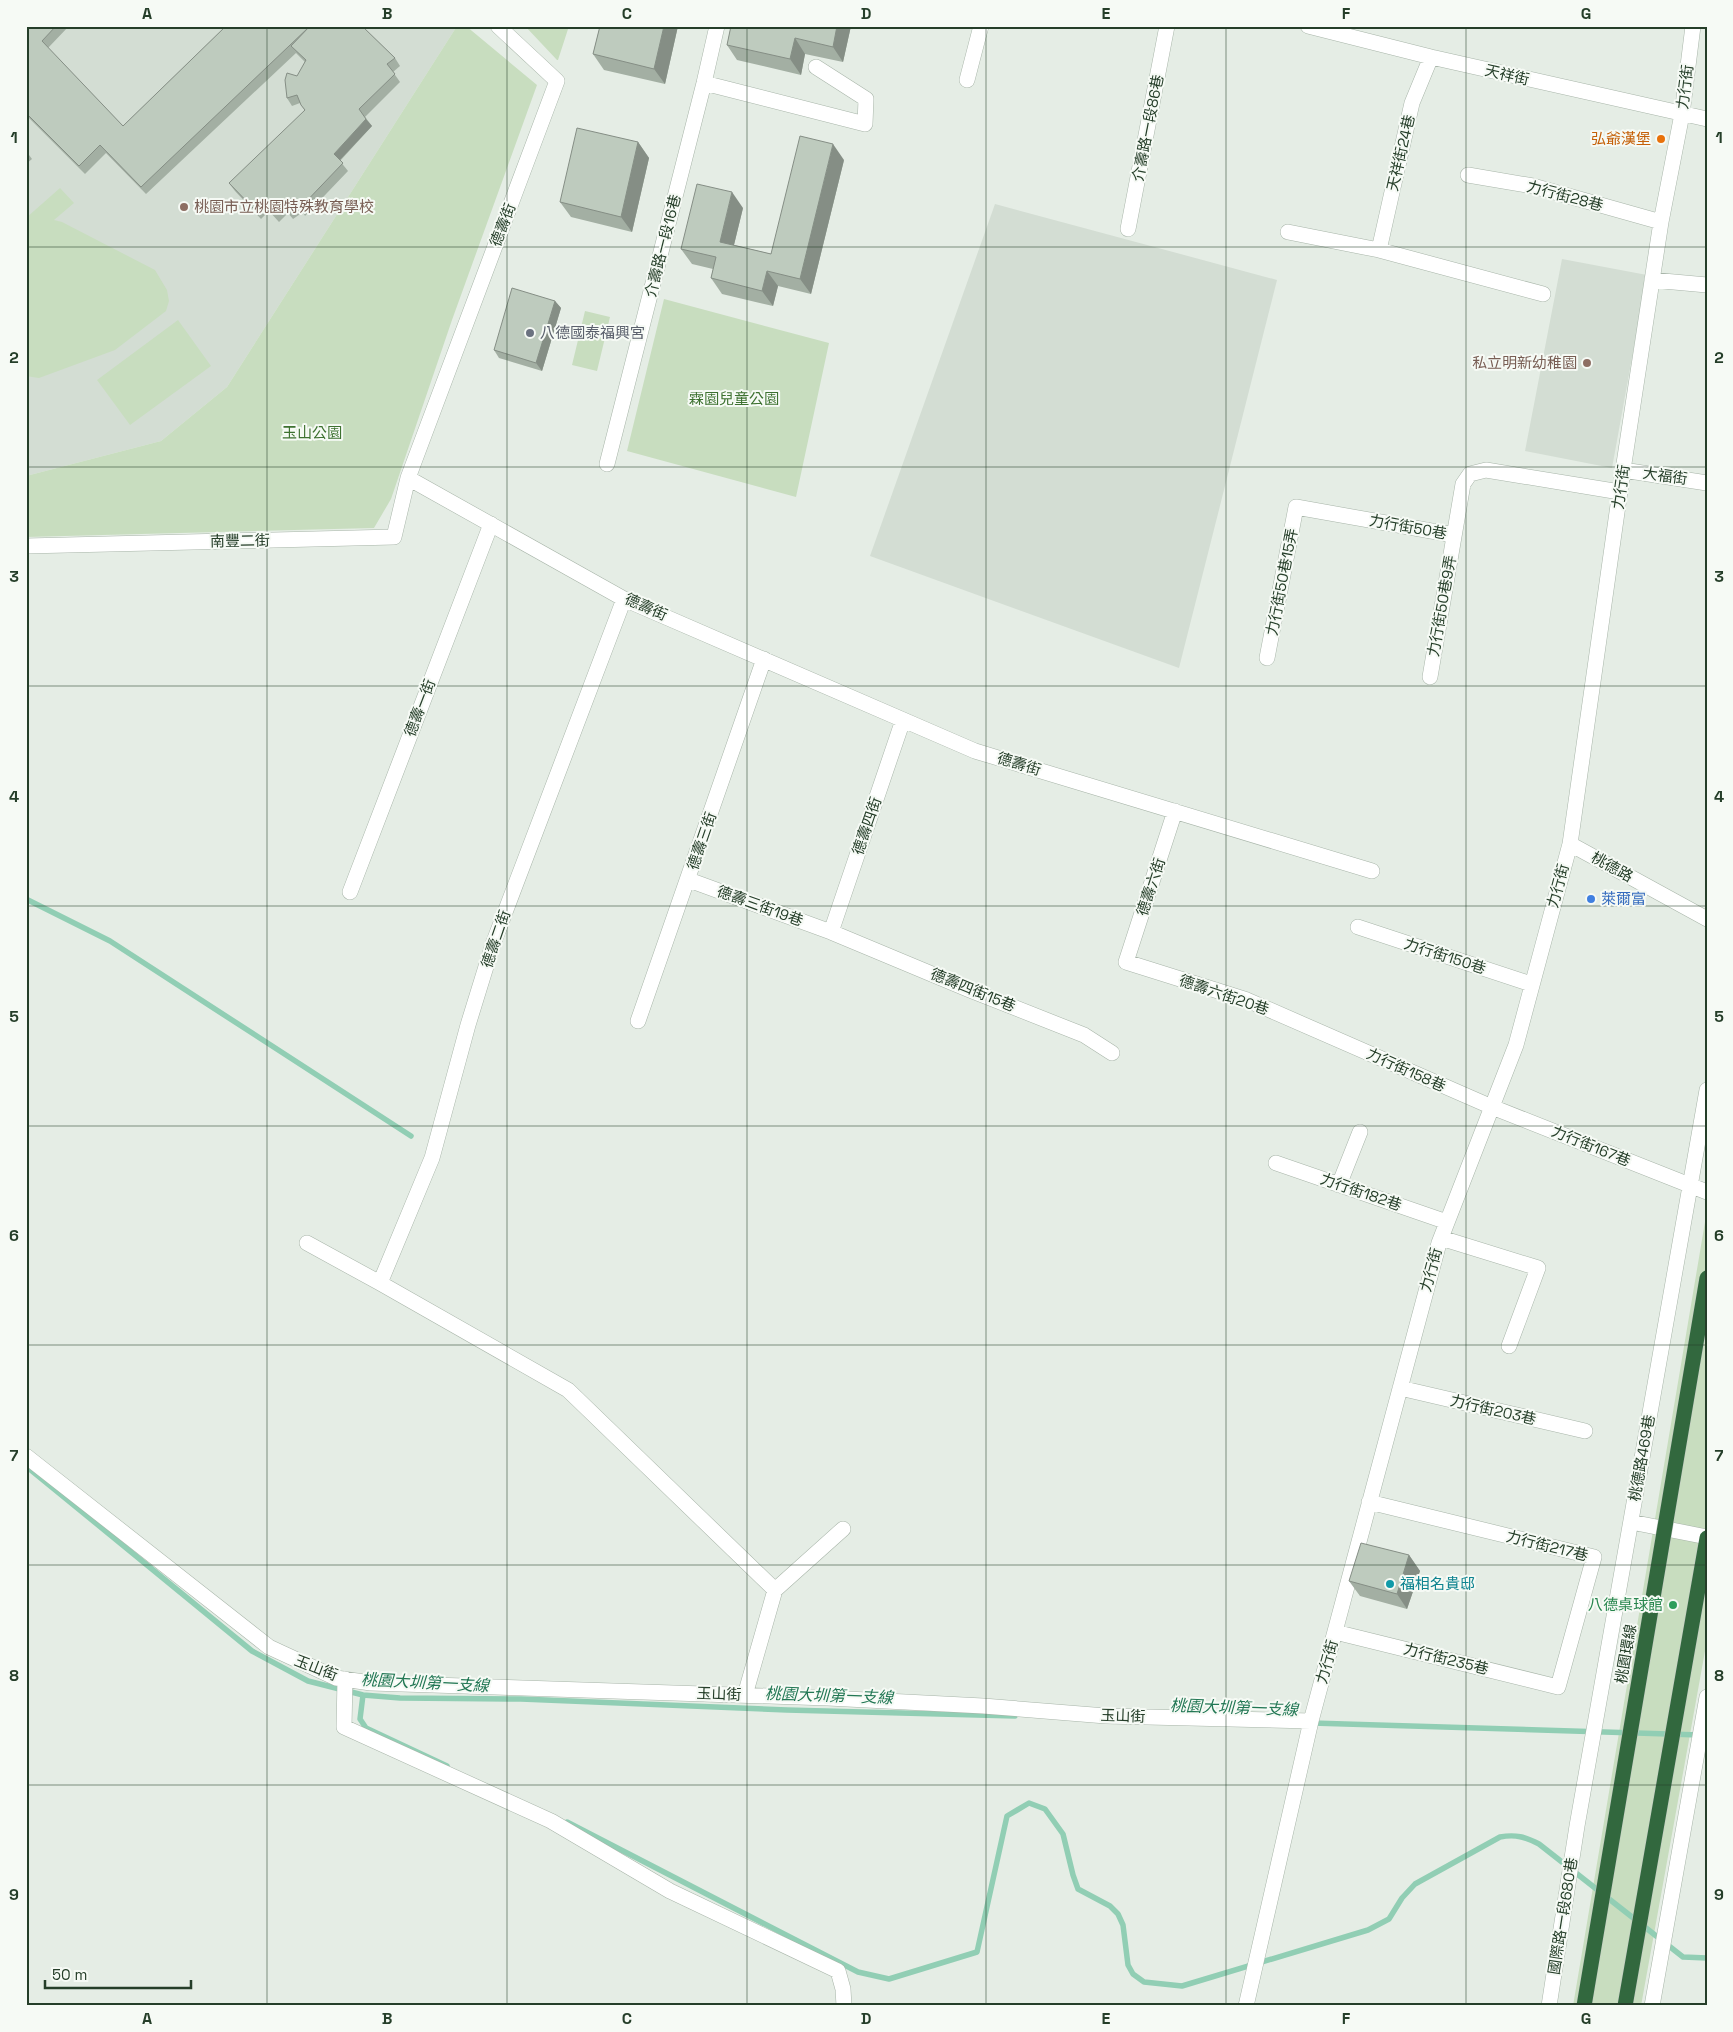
<svg xmlns="http://www.w3.org/2000/svg" width="1733" height="2032" font-family="'Space Grotesk','Noto Sans TC',sans-serif">
<style>
.built{fill:#d3ddd3}
.green{fill:#c8ddbf}
.lines{fill:none;stroke-linecap:round;stroke-linejoin:round}
.stream{stroke:#91ceb4;stroke-width:5.5}
.minor-casing{stroke:#a8b5a9;stroke-width:16}
.highway-casing{stroke:#c2c9c3;stroke-width:16}
.minor{stroke:#fff;stroke-width:15}
.highway{stroke:#32683e;stroke-width:15}
.highway-bridge-casing{stroke:#c2c9c3;stroke-width:16;stroke-linecap:butt}
.highway-bridge{stroke:#32683e;stroke-width:15}
.wall{fill:#a3afa3}
.shaded-wall{fill:#858e85}
.building{fill:#becbbe;stroke:#858e85}
.grid{fill:none;stroke:#253e29;stroke-width:1;stroke-opacity:0.55}
.food-dot{fill:#e8710a;stroke:#f6faf5;stroke-width:2}
.education-dot{fill:#8d6e63;stroke:#f6faf5;stroke-width:2}
.worship-dot{fill:#6b7280;stroke:#f6faf5;stroke-width:2}
.shop-dot{fill:#3f7fe0;stroke:#f6faf5;stroke-width:2}
.culture-dot{fill:#0f9aa8;stroke:#f6faf5;stroke-width:2}
.leisure-dot{fill:#2e9e5b;stroke:#f6faf5;stroke-width:2}
.labels{text-anchor:middle;stroke-width:4;stroke-linejoin:round;paint-order:stroke}
.street-label{font-size:15px;fill:#253e29;stroke:#f6faf5}
.food-label{font-size:15px;fill:#c56008;stroke:#f6faf5;text-anchor:end}
.education-label{font-size:15px;fill:#785e54;stroke:#f6faf5;text-anchor:start}
.worship-label{font-size:15px;fill:#5b616d;stroke:#f6faf5;text-anchor:start}
.park-label{font-size:15px;fill:#3e7231;stroke:#f6faf5}
.shop-label{font-size:15px;fill:#366cbe;stroke:#f6faf5;text-anchor:start}
.culture-label{font-size:15px;fill:#0d838f;stroke:#f6faf5;text-anchor:start}
.leisure-label{font-size:15px;fill:#27864d;stroke:#f6faf5;text-anchor:end}
.water-label{font-size:16px;font-style:italic;fill:#227754;stroke:#f6faf5}
.neatline{fill:none;stroke:#253e29;stroke-width:2}
.grid-label{font-size:16px;text-anchor:middle;font-weight:bold;fill:#253e29}
</style>
<rect width="100%" height="100%" fill="#e5ede5"/>
<path class="built" d="M26,26H457L227,387L161,441L26,476Z
M995,204L1277,280L1179,668L870,556Z
M1562,259L1647,275L1612,468L1525,451Z"/>
<path class="green" d="M457,26H466L537,85L452,320L391,499L374,528L26,537V476L161,441L227,387Z
M525,26H569L558,60H557Z
M60,188L74,203L54,220L62,222L155,270L167,290L169,301L166,311L115,350L39,378L26,376V218Z
M664,299L829,343L796,497L627,451Z
M585,311L610,317L597,371L572,365Z
M178,320L211,366L130,425L97,380Z
M1707,1210V1640L1641,2006H1573Z"/>
<g class="lines">
<path class="stream" d="M26,899L110,941L411,1136
M26,1466L252,1651L308,1681L363,1695L400,1698L521,1699L787,1710L1015,1716
M363,1695L360,1719L366,1728L447,1766
M1312,1723L1700,1735
M567,1822L858,1972L889,1979L977,1952L1007,1816L1029,1803L1045,1809L1063,1834L1073,1875L1078,1889L1110,1906L1118,1914L1123,1925L1128,1965L1133,1974L1144,1982L1182,1986L1368,1930L1389,1919L1402,1898L1415,1884L1500,1837C1516,1834 1525,1837 1539,1844L1683,1957L1707,1958"/>
<g class="minor-casing">
<path id="minor" d="M1308,26L1431,57L1707,119
M967,80L981,26
M704,83L865,124L866,99L816,67
M1468,175L1533,186L1661,222
M1128,229L1167,26
M1288,232L1379,250L1543,294
M1379,250L1412,103L1431,57
M1652,280L1707,285
M607,464L704,83L717,26
M1623,470L1707,483
M408,478L624,599L975,751L1372,871
M26,546L394,537L408,478L557,81L498,26
M1267,658L1296,507L1454,535
M1430,677L1463,484L1470,474L1486,470L1620,492
M1175,811L1126,962L1247,1000L1492,1107L1707,1192
M1570,844L1707,919
M689,880L831,932L970,990L1084,1035L1112,1053
M350,892L491,524
M1358,927L1531,984
M831,932L903,720
M638,1021L764,659
M1276,1163L1447,1222
M1339,1185L1360,1132
M1441,1238L1538,1268L1509,1346
M307,1243L380,1283L568,1390L775,1590L745,1695
M380,1283L432,1158L468,1025L493,944L624,599
M1400,1388L1585,1431
M26,1456L269,1647L336,1678L371,1683L828,1698L983,1706L1106,1716L1311,1721
M1631,1522L1707,1537
M775,1590L843,1529
M1335,1632L1558,1687L1594,1557L1369,1502
M345,1679L344,1727L551,1821L670,1891L838,1971L843,1989L844,2006
M1246,2006L1311,1721L1439,1243L1516,1045L1570,844L1623,470L1661,222L1682,114L1693,26
M1549,2006L1577,1826L1707,1090
M1652,2006L1707,1697"/>
</g>
<g class="highway-casing">
<path id="highway" d="M1625,2006L1707,1538"/>
</g>
<use href="#minor" class="minor"/>
<use href="#highway" class="highway"/>
<g class="highway-bridge-casing">
<path id="highway-bridge" d="M1584,2006L1707,1278"/>
</g>
<use href="#highway-bridge" class="highway-bridge"/>
</g>
<path class="wall" d="M26,26H69L48,48L123,126L226,26H362L395,58L400,66L393,72L400,82L365,117L372,126L340,161L348,171L305,216L303,212L293,219L288,213L279,222L269,211L261,219L235,191L229,183L305,111L300,103L292,106L287,98L305,62L296,53L146,194L106,153L85,174L26,115Z
M600,26H678L665,84L604,70L593,54Z
M731,26H851L843,62L805,54L801,75L737,60L727,45Z
M638,142L649,158L632,232L571,217L560,202Z
M26,151L32,159L26,164Z
M844,160L811,294L778,286L773,306L722,294L711,278L713,269L692,264L681,249L743,208L734,245L771,254Z
M555,301L561,308L542,371L499,358L494,350Z
M1409,1555L1420,1571L1407,1609L1360,1596L1349,1581Z"/>
<path class="shaded-wall" d="M664,26H678L665,84L654,69Z
M837,26H851L843,62L833,47Z
M795,38L805,54L801,75L790,59Z
M366,119L372,126L339,161L334,154Z
M638,142L649,158L632,232L621,217Z
M833,144L844,160L811,294L800,279Z
M732,192L743,208L731,257L720,242Z
M767,271L778,286L773,306L762,291Z
M555,301L561,308L542,371L536,363Z
M1409,1555L1420,1571L1407,1609L1397,1594Z"/>
<path class="building" d="M26,26H56L42,41L123,126L226,26H310L141,187L100,145L79,166L26,113Z
M310,26H362L395,58L387,64L395,74L359,109L366,119L334,154L343,163L300,208L297,205L288,212L282,205L273,214L264,203L256,211L229,183L305,110L301,105L297,95L287,98L285,80L287,73L297,76L306,60L291,46Z
M600,26H664L654,69L593,54Z
M731,26H837L833,47L795,38L790,59L727,45Z
M577,128L638,142L621,217L560,202Z
M800,136L833,144L800,279L767,271L762,291L711,278L716,257L681,249L697,184L732,192L720,242L771,254Z
M512,288L555,301L536,363L494,350Z
M1361,1543L1409,1555L1397,1594L1349,1581Z"/>
<path class="grid" d="M267,26V2006M507,26V2006M747,26V2006M986,26V2006M1226,26V2006M1466,26V2006M26,247H1707M26,467H1707M26,686H1707M26,906H1707M26,1126H1707M26,1345H1707M26,1565H1707M26,1785H1707"/>
<circle class="food-dot" cx="1661" cy="139" r="5"/>
<g class="education-dot">
<circle cx="184" cy="207" r="5"/>
<circle cx="1587" cy="363" r="5"/>
</g>
<circle class="worship-dot" cx="530" cy="333" r="5"/>
<circle class="shop-dot" cx="1591" cy="899" r="5"/>
<circle class="culture-dot" cx="1390" cy="1584" r="5"/>
<circle class="leisure-dot" cx="1673" cy="1605" r="5"/>
<g class="labels">
<g class="street-label">
<text transform="translate(1507 75) rotate(13)" y="5">天祥街</text>
<text transform="translate(1685 87) rotate(-83)" y="5">力行街</text>
<text transform="translate(1148 128) rotate(-79)" y="5">介壽路一段86巷</text>
<text transform="translate(1401 153) rotate(-77)" y="5">天祥街24巷</text>
<text transform="translate(1565 196) rotate(15)" y="5">力行街28巷</text>
<text transform="translate(503 225) rotate(-69)" y="5">德壽街</text>
<text transform="translate(663 246) rotate(-76)" y="5">介壽路一段16巷</text>
<text transform="translate(1665 476) rotate(8)" y="5">大福街</text>
<text transform="translate(1621 487) rotate(-82)" y="5">力行街</text>
<text transform="translate(1408 527) rotate(10)" y="5">力行街50巷</text>
<text transform="translate(240 541) rotate(-1)" y="5">南豐二街</text>
<text transform="translate(1282 582) rotate(-79)" y="5">力行街50巷15弄</text>
<text transform="translate(1442 606) rotate(-80)" y="5">力行街50巷9弄</text>
<text transform="translate(646 607) rotate(24)" y="5">德壽街</text>
<text transform="translate(420 708) rotate(-69)" y="5">德壽一街</text>
<text transform="translate(1019 764) rotate(17)" y="5">德壽街</text>
<text transform="translate(867 826) rotate(-71)" y="5">德壽四街</text>
<text transform="translate(702 841) rotate(-71)" y="5">德壽三街</text>
<text transform="translate(1612 867) rotate(29)" y="5">桃德路</text>
<text transform="translate(1558 886) rotate(-75)" y="5">力行街</text>
<text transform="translate(1151 887) rotate(-72)" y="5">德壽六街</text>
<text transform="translate(760 906) rotate(20)" y="5">德壽三街19巷</text>
<text transform="translate(496 939) rotate(-71)" y="5">德壽二街</text>
<text transform="translate(1445 956) rotate(18)" y="5">力行街150巷</text>
<text transform="translate(973 990) rotate(22)" y="5">德壽四街15巷</text>
<text transform="translate(1224 995) rotate(19)" y="5">德壽六街20巷</text>
<text transform="translate(1406 1070) rotate(24)" y="5">力行街158巷</text>
<text transform="translate(1591 1146) rotate(22)" y="5">力行街167巷</text>
<text transform="translate(1361 1192) rotate(19)" y="5">力行街182巷</text>
<text transform="translate(1431 1270) rotate(-75)" y="5">力行街</text>
<text transform="translate(1493 1410) rotate(13)" y="5">力行街203巷</text>
<text transform="translate(1642 1458) rotate(-80)" y="5">桃德路469巷</text>
<text transform="translate(1547 1546) rotate(14)" y="5">力行街217巷</text>
<text transform="translate(1626 1654) rotate(-80)" y="5">桃園環線</text>
<text transform="translate(1446 1659) rotate(14)" y="5">力行街235巷</text>
<text transform="translate(1327 1662) rotate(-75)" y="5">力行街</text>
<text transform="translate(316 1668) rotate(21)" y="5">玉山街</text>
<text transform="translate(719 1694) rotate(2)" y="5">玉山街</text>
<text transform="translate(1123 1716) rotate(2)" y="5">玉山街</text>
<text transform="translate(1563 1916) rotate(-81)" y="5">國際路一段680巷</text>
</g>
<g class="food-label">
<text x="1651" y="144">弘爺漢堡</text>
</g>
<g class="education-label">
<text x="194" y="212">桃園市立桃園特殊教育學校</text>
<text x="1577" y="368" text-anchor="end">私立明新幼稚園</text>
</g>
<g class="worship-label">
<text x="540" y="338">八德國泰福興宮</text>
</g>
<g class="park-label">
<text x="734" y="404">霖園兒童公園</text>
<text x="312" y="438">玉山公園</text>
</g>
<g class="shop-label">
<text x="1601" y="904">萊爾富</text>
</g>
<g class="culture-label">
<text x="1400" y="1589">福相名貴邸</text>
</g>
<g class="leisure-label">
<text x="1663" y="1610">八德桌球館</text>
</g>
<g class="water-label">
<text transform="translate(425 1682) rotate(3)" y="6">桃園大圳第一支線</text>
<text transform="translate(829 1695) rotate(2)" y="6">桃園大圳第一支線</text>
<text transform="translate(1234 1707) rotate(2)" y="6">桃園大圳第一支線</text>
</g>
</g>
<rect width="1733" height="2032" fill="none" stroke="#f6faf5" stroke-width="55"/>
<path d="M45 1980v8h146v-8" fill="none" stroke="#253e29" stroke-width="2.5"/>
<text x="52" y="1980" font-size="15" fill="#253e29" stroke="#f6faf5" stroke-width="4" paint-order="stroke">50 m</text>
<rect x="28" y="28" width="1678" height="1976" class="neatline"/>
<g class="grid-label">
<text x="147" y="19">A</text>
<text x="387" y="19">B</text>
<text x="627" y="19">C</text>
<text x="866" y="19">D</text>
<text x="1106" y="19">E</text>
<text x="1346" y="19">F</text>
<text x="1586" y="19">G</text>
<text x="14" y="143">1</text>
<text x="1719" y="143">1</text>
<text x="14" y="363">2</text>
<text x="1719" y="363">2</text>
<text x="14" y="582">3</text>
<text x="1719" y="582">3</text>
<text x="14" y="802">4</text>
<text x="1719" y="802">4</text>
<text x="14" y="1022">5</text>
<text x="1719" y="1022">5</text>
<text x="14" y="1241">6</text>
<text x="1719" y="1241">6</text>
<text x="14" y="1461">7</text>
<text x="1719" y="1461">7</text>
<text x="14" y="1681">8</text>
<text x="1719" y="1681">8</text>
<text x="14" y="1900">9</text>
<text x="1719" y="1900">9</text>
<text x="147" y="2024">A</text>
<text x="387" y="2024">B</text>
<text x="627" y="2024">C</text>
<text x="866" y="2024">D</text>
<text x="1106" y="2024">E</text>
<text x="1346" y="2024">F</text>
<text x="1586" y="2024">G</text>
</g>
</svg>
